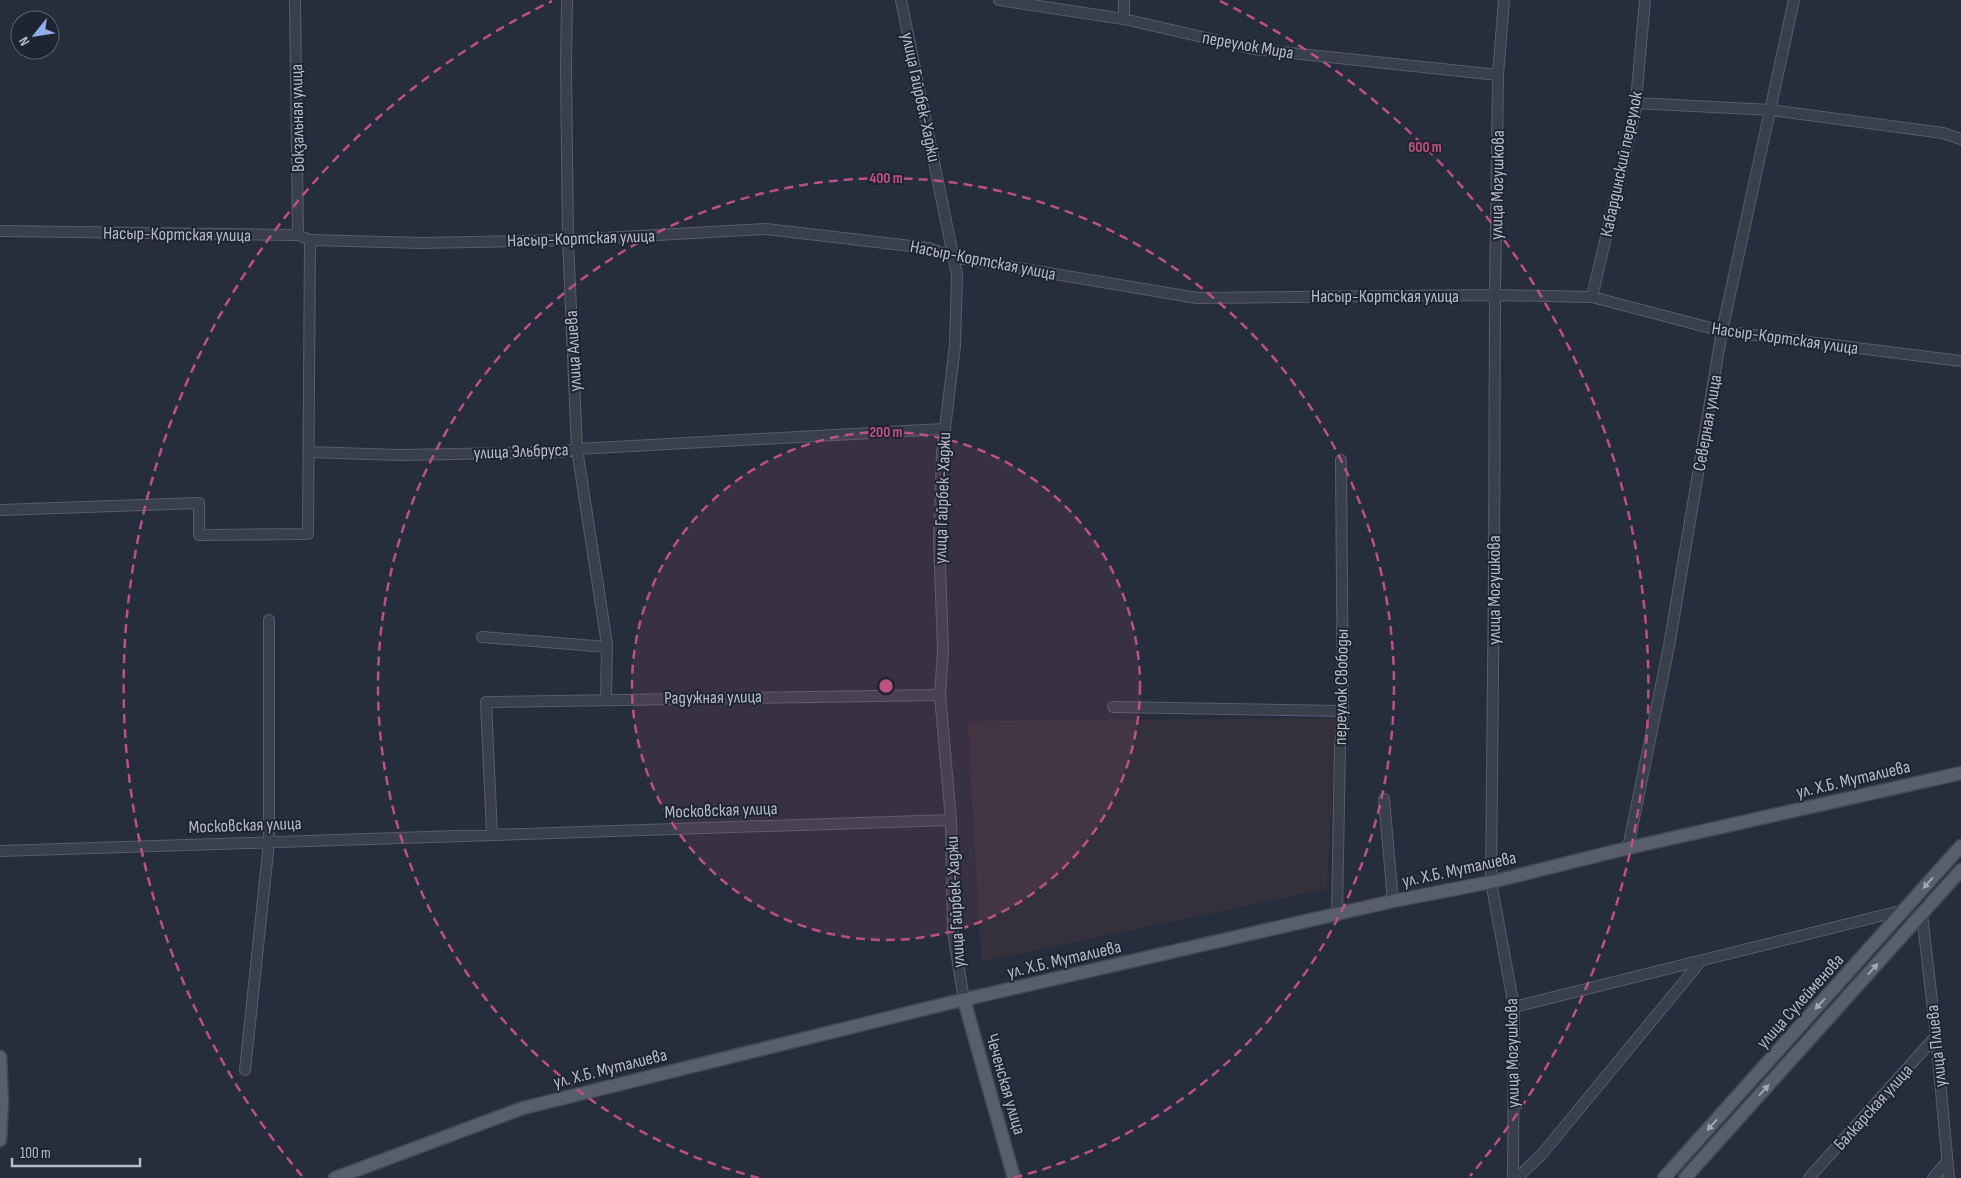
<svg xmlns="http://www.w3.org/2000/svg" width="1961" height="1178" font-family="'Sofia Sans Condensed',sans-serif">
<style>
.medical{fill:#34313d}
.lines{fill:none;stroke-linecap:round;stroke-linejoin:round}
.minor-casing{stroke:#585d6a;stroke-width:12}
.major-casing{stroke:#434855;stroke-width:15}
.minor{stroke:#3a3f4c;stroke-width:10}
.major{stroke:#585e6c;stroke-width:12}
.oneway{fill:#a2a8b5}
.ring{fill:none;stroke:#bd5181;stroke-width:2.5;stroke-dasharray:9 6}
.labels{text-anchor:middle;stroke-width:4;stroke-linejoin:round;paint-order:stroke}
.street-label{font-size:18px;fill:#b5bbc7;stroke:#1f2431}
.centre{fill:#bd5181;stroke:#1f2431;stroke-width:2.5}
.ring-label{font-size:15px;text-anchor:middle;font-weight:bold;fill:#bd5181;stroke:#1f2431;stroke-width:4;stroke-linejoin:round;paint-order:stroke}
</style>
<rect width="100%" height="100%" fill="#262d3c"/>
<path class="medical" d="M1337,718L1327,889L981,962L968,721Z"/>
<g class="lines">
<g class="minor-casing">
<path id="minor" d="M295,0L298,235
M567,0L566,68L568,240L577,449L607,644L606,699
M901,0L957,275L955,346L942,453L939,538L943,651L940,695L951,820L953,932L964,1000
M999,0L1124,19L1254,49L1498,75
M1504,0L1498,75L1495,295L1494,571L1491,882L1514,1007L1513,1178
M1124,19V0
M1636,103L1771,110L1943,133L1961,139
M0,231L298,235L310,240L422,243L568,240L766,229L928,248L954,257L1197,298L1495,295L1592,297L1722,331L1961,361
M1592,297L1635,112L1645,0
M309,452L399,455L561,452L577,449L944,429
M0,510L199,503V535L308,534L310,240
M482,637L607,647
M1113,707L1343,711
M1384,799L1393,901
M492,835L486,702L940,695
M1628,848L1669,646L1722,331L1794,0
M0,851L951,820
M1337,914L1340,747L1343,711L1341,460
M1922,914L1936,1036L1949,1178
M1514,1007L1904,910
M245,1070L269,842V620
M1517,1178L1542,1154L1701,961
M1809,1178L1936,1036
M1933,1178L1947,1162"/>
</g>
<g class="major-casing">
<path id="major" d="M964,1000L1014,1178
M0,1057L2,1102L0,1140
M335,1178L523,1108L949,1003L1393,901L1491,882L1628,848L1961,773
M1664,1178L1961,846
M1685,1178L1961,870"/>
</g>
<use href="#minor" class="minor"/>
<use href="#major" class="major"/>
</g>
<defs><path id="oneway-solid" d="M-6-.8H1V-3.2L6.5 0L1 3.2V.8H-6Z" transform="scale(1.25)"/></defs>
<g class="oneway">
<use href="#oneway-solid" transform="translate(1928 883) rotate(132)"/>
<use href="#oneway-solid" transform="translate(1873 969) rotate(-48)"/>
<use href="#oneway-solid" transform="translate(1820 1004) rotate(132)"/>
<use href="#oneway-solid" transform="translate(1764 1090) rotate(-48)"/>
<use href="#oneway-solid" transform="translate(1712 1125) rotate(132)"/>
</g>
<circle cx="886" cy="686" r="254" fill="#bd5181" fill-opacity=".12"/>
<g class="ring">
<circle cx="886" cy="686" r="254"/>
<path d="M759 1178A508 508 0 1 1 1013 1178"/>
<path d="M302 1176A762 762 0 0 1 552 1M1220 1A762 762 0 0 1 1470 1176"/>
</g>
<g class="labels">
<g class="street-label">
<text transform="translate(1248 45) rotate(10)" y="6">переулок Мира</text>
<text transform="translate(921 97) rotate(78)" y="6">улица Гайрбек-Хаджи</text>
<text transform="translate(297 118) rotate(-91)" y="6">Вокзальная улица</text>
<text transform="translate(1621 164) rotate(-78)" y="6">Кабардинский переулок</text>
<text transform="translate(1497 185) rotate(-89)" y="6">улица Могушкова</text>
<text transform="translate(177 234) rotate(1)" y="6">Насыр-Кортская улица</text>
<text transform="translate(581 238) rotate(-2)" y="6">Насыр-Кортская улица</text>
<text transform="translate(983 260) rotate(11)" y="6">Насыр-Кортская улица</text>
<text x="1385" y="302">Насыр-Кортская улица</text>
<text transform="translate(1785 338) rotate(8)" y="6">Насыр-Кортская улица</text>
<text transform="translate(573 351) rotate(-93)" y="6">улица Алиева</text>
<text transform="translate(1707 423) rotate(-80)" y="6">Северная улица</text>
<text transform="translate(521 451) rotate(-2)" y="6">улица Эльбруса</text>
<text transform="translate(942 498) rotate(-88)" y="6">улица Гайрбек-Хаджи</text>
<text transform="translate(1494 590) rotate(-90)" y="6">улица Могушкова</text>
<text transform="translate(1341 687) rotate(-89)" y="6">переулок Свободы</text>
<text transform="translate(713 697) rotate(-1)" y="6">Радужная улица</text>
<text transform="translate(1853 779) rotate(-13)" y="6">ул. Х.Б. Муталиева</text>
<text transform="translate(721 810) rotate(-2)" y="6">Московская улица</text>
<text transform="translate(245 825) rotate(-2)" y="6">Московская улица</text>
<text transform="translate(1459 869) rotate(-12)" y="6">ул. Х.Б. Муталиева</text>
<text transform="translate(955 902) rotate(-93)" y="6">улица Гайрбек-Хаджи</text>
<text transform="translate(1064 959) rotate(-13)" y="6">ул. Х.Б. Муталиева</text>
<text transform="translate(1800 1001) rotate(-48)" y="6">улица Сулейменова</text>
<text transform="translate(1936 1046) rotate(-96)" y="6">улица Плиева</text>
<text transform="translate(1512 1053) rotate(-91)" y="6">улица Могушкова</text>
<text transform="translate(610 1068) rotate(-14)" y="6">ул. Х.Б. Муталиева</text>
<text transform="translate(1006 1084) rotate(74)" y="6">Чеченская улица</text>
<text transform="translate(1873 1107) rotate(-48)" y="6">Балкарская улица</text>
</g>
</g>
<circle cx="886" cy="686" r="8" class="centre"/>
<g class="ring-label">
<text x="1425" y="152">600 m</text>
<text x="886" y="183">400 m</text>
<text x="886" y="437">200 m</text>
</g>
<g transform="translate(35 35) rotate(240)"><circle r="24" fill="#1f2431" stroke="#5b606d"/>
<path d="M0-4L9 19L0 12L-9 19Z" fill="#93aeef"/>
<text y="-8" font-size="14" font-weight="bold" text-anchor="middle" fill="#b5bbc7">N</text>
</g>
<path d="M12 1158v8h128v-8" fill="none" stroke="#b5bbc7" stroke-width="2.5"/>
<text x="20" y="1158" font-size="15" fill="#b5bbc7" stroke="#1f2431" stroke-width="4" paint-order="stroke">100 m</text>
</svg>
